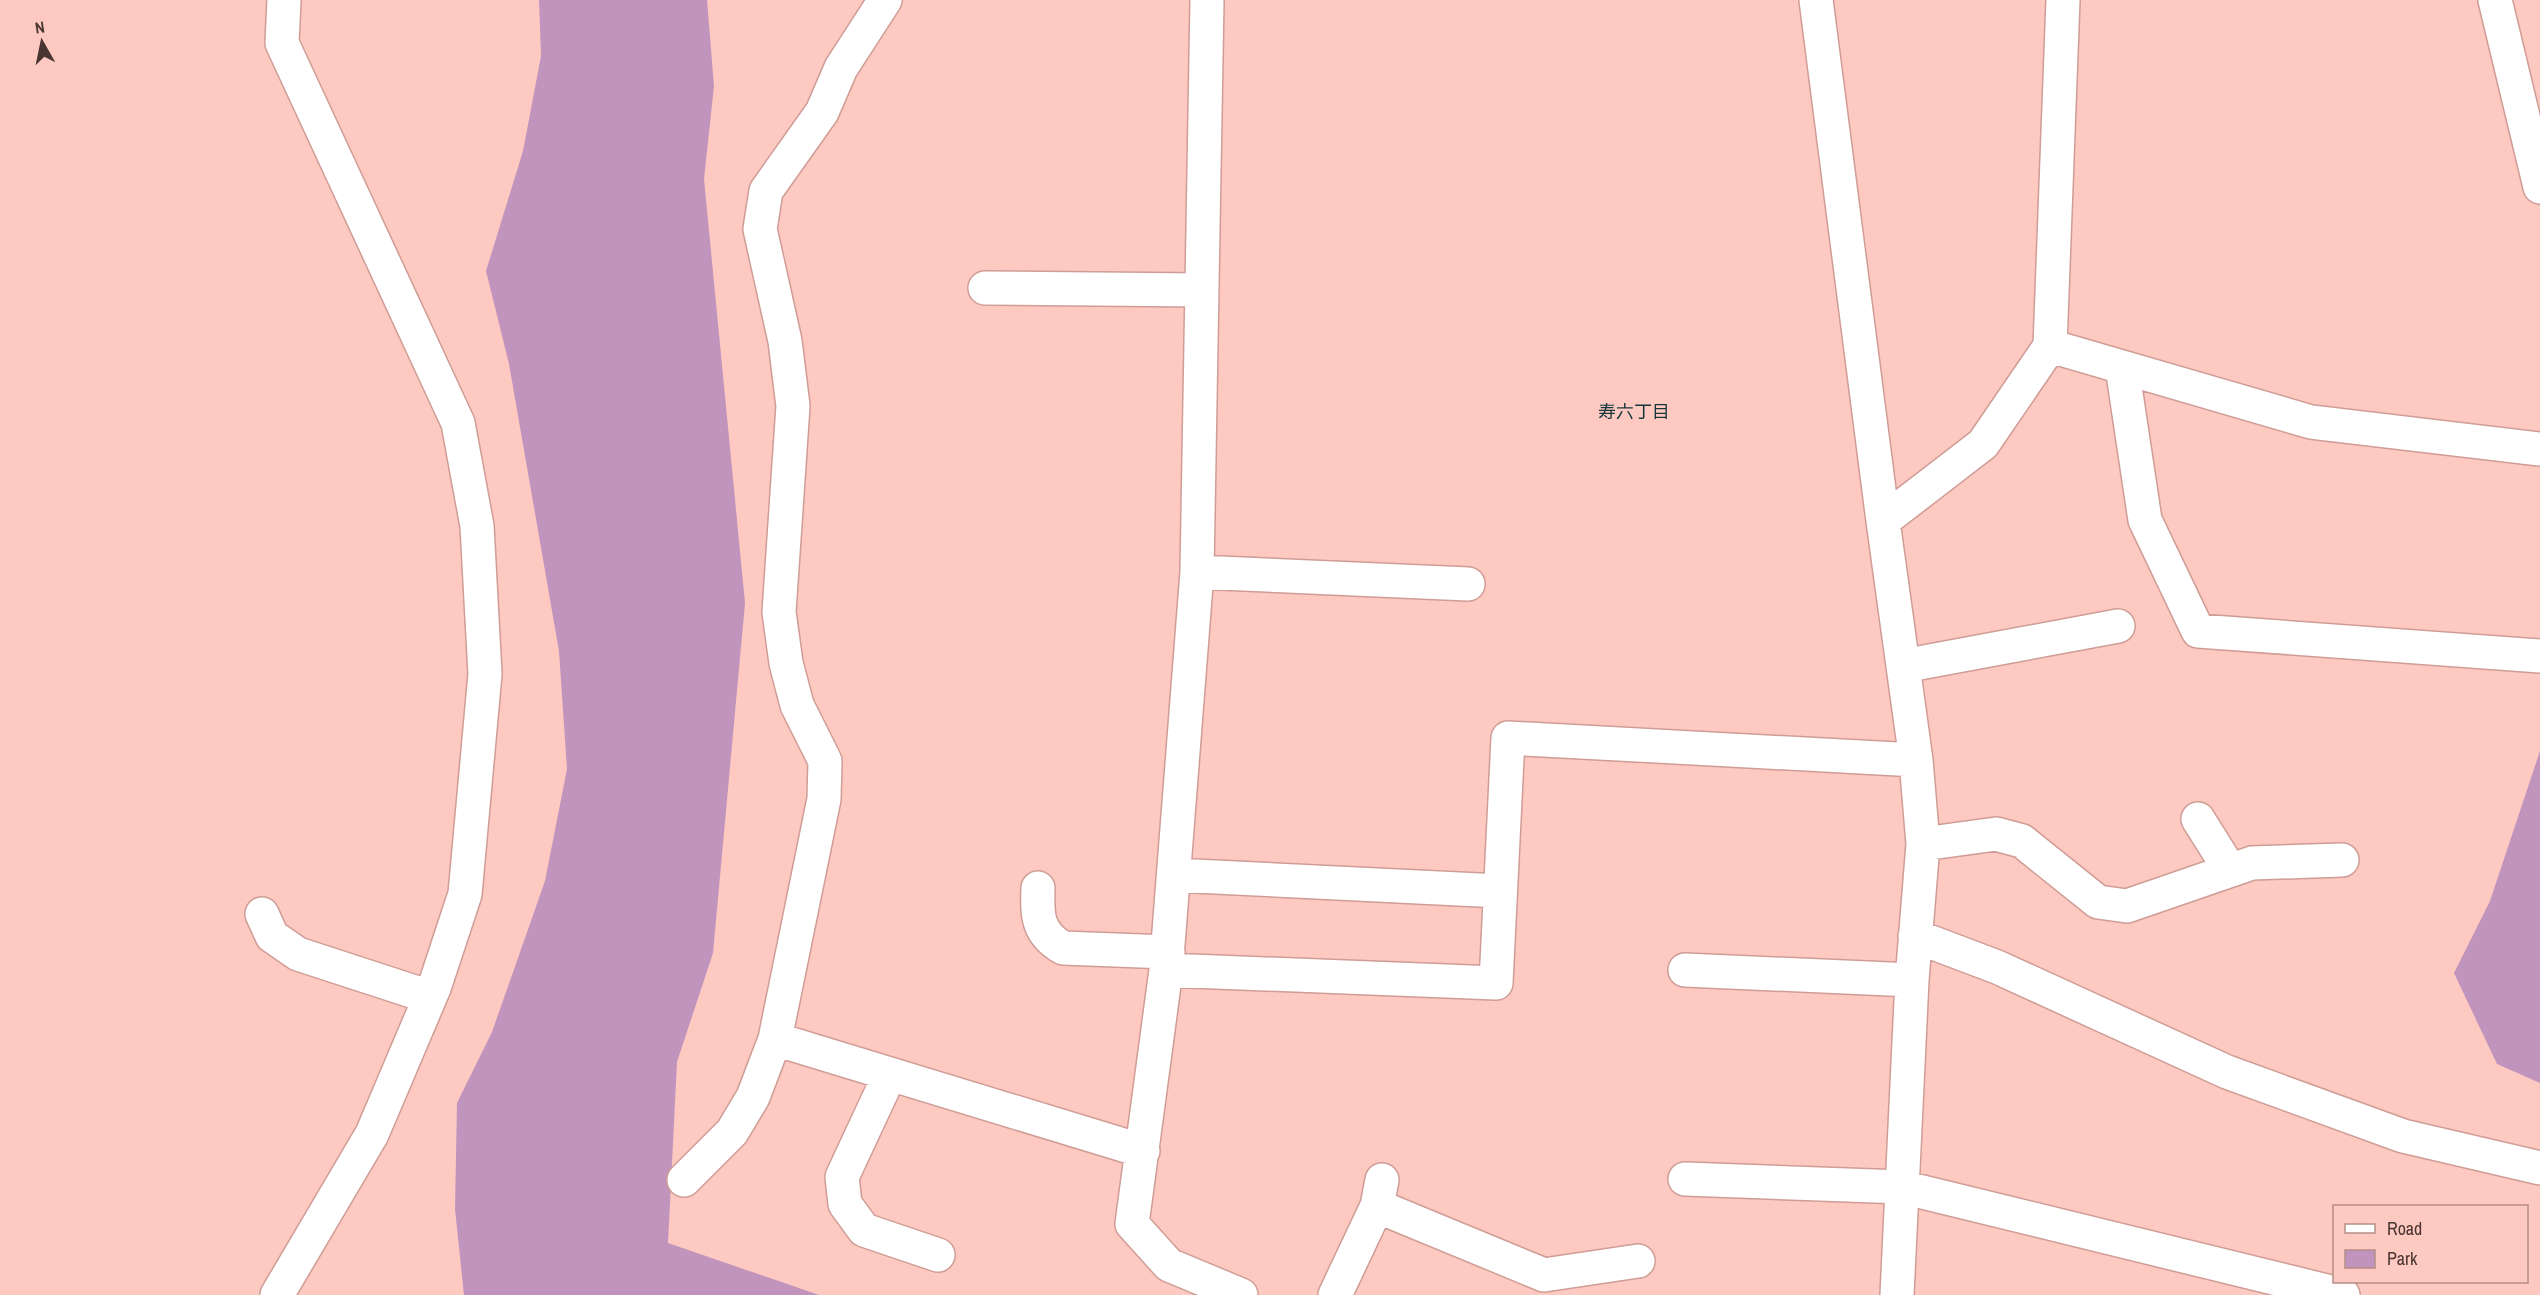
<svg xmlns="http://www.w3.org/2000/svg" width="2540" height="1295" font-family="'Archivo Narrow','Noto Sans JP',sans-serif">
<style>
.green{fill:#c094bd}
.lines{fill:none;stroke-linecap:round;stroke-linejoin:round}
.street-casing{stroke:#cf9d96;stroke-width:36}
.street{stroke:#fff;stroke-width:33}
.labels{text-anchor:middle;stroke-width:6;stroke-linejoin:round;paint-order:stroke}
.neighbourhood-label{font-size:18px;fill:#14363b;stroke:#fdc9c1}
</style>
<rect width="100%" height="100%" fill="#fdc9c1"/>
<path class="green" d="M539,0H707L714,86L704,179L745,603L713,953L677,1062L668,1243L819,1295H464L455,1209L457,1103L492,1032L545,881L567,769L559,651L509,364L486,271L523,151L541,56Z
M2540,751V1083L2497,1064L2454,973L2490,901Z"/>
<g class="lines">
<g class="street-casing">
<path id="street" d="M1207,0L1197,572L1166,970L1132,1224L1169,1265L1241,1295
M1816,0L1883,521L1916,760L1923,844L1912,980L1897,1295
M2063,0L2050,346L2311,422L2540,449
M2495,0L2540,187
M985,288L1202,290
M2122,367L2145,520L2198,631L2540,656
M1883,521L1983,444L2050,346
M1197,572L1468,584
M1903,666L2118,626
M2198,819L2230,870
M1923,844L1996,834L2022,841L2098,902L2127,906L2252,863L2342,860
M1174,875L1500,891
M1038,888C1037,915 1037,933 1063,948L1168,952
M262,914L272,936L298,954L430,997
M1915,936L1997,967L2227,1072L2403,1136L2540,1168
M1166,970L1496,983L1508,738L1916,760
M1685,970L1912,980
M775,1039L1143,1151
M890,1074L842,1177L845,1204L864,1230L938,1255
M1685,1179L1902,1187L2343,1295
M684,1180L732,1132L753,1097L775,1039L824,799L825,761L797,705L786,663L779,612L793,406L785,341L760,229L766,191L822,112L841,68L885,0
M1377,1206L1544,1275L1638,1261
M277,1295L372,1134L434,988L465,894L485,674L477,526L458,423L282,43L284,0
M1335,1295L1377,1206L1382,1180"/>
</g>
<use href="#street" class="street"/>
</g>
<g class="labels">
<g class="neighbourhood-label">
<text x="1634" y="418">寿六丁目</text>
</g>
</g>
<rect x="2333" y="1205" width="195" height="78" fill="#fdc9c1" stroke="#b58d87" stroke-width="1.5"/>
<rect x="2345" y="1224" width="30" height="9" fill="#ffffff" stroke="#b58d87" stroke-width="1.5"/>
<text x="2387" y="1235" font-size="18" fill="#483431">Road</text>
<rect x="2345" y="1250" width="30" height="18" fill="#c094bd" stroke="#b58d87" stroke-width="1.5"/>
<text x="2387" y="1265" font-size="18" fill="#483431">Park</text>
<g transform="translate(42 42) rotate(351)" stroke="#fdc9c1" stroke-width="4.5" paint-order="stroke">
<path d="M0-4.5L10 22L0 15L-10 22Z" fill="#483431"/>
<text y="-9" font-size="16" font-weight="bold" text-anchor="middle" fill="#483431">N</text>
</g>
</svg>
